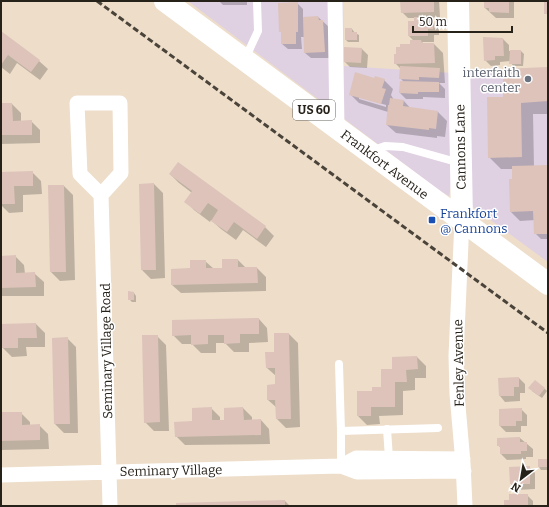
<svg xmlns="http://www.w3.org/2000/svg" width="549" height="507" font-family="Bitter,serif">
<style>
.commercial{fill:#dfd0e2}
.shadow{fill:#0003;fill-rule:evenodd}
.building{fill:#ddc3ba}
.lines{fill:none;stroke-linecap:round;stroke-linejoin:round}
.lane{stroke:#fff;stroke-width:8}
.street{stroke:#fff;stroke-width:15}
.secondary{stroke:#fff;stroke-width:22}
.primary{stroke:#fff;stroke-width:22}
.rail{stroke:#4a4339;stroke-width:3;stroke-dasharray:6 3;stroke-linecap:butt}
.worship-dot{fill:#6b7280;stroke:#fff;stroke-width:1.5}
.transit-dot{fill:#1a4fb4;stroke:#fff;stroke-width:1.5}
.labels{text-anchor:middle;stroke-width:3;stroke-linejoin:round;paint-order:stroke}
.shield{fill:#fff;stroke:#67645e;stroke-width:1}
.shield-label{font-size:12px;font-weight:bold;fill:#262119}
.worship-label{font-size:13px;fill:#5b616d;stroke:#fff;text-anchor:end}
.street-label{font-size:13px;fill:#262119;stroke:#fff}
.transit-label{font-size:13px;fill:#164399;stroke:#fff;text-anchor:start}
</style>
<rect width="100%" height="100%" fill="#edddc9"/>
<path class="commercial" d="M188,1H343L344,66L452,73L451,185L449,196L440,191Z
M467,70L548,73V262L470,205Z"/>
<path class="shadow" d="M219,1H247V5H223Z
M401,1H439L440,17L428,18L439,27V35H434V42H422L424,44H434L443,53L445,83H439L445,89V98L423,97V99H406L400,93L404,82L400,78L401,69L395,63L397,55L411,45L414,41L409,36V22H415V18H408L402,12Z
M485,1H514V18H496L485,8Z
M297,3L303,9V18L318,17L329,27L330,58H311L305,53V37H301L302,49H288L282,44V33L280,31Z
M352,29L355,33L359,35V42H348L346,40Z
M1,33L39,61L48,69L40,80L17,63L10,74L1,67Z
M503,39L509,45V51H521L524,54L523,66H513L510,61L500,62V65L491,66L485,60Z
M345,48L362,49L368,55L367,68L350,67L344,61Z
M548,68V114H533L534,167L548,166V239H541L535,233V220L520,221L511,212L513,169H501L489,157L504,98Z
M375,79L384,80L393,89L391,95L394,100L404,101L411,109L438,112L447,121L445,137L437,136V138L396,133L387,125L388,112L359,103L350,94ZM359,97L386,105V107L359,99Z
M1,104H12L21,113V121H31L40,130V143L1,144Z
M32,172L41,181L42,194L23,195V212L9,213L1,205V173Z
M170,174L265,227L274,236L266,247L243,230L236,240L221,229L211,220L210,222L194,210L186,201L192,193L179,183Z
M154,184L163,193L165,278L151,279L142,270Z
M64,186L73,195L75,280L60,281L51,272Z
M15,256L24,265L25,274H35L44,282V296H1V275Z
M238,260L246,268H257L266,277V291L181,293L172,285L191,269L205,261L214,269H223Z
M134,293L136,296V302H132L129,299Z
M259,319L267,328L268,342L249,343V352H234L225,343H216V353H201L192,344H182L173,335Z
M36,324L45,333V347H26L27,356L12,357L3,348H1V325Z
M289,334L298,343L300,427L286,428L277,419V408L268,400L276,385V376L267,368Z
M157,336L166,345L169,431H154L145,422Z
M67,338L76,347L78,433H64L55,424L53,339Z
M417,357L426,366V378H415V390L403,391V415L379,416L380,424L367,425L358,416L373,392L382,388L393,370Z
M519,378L525,384V393H520V401L505,402L500,396Z
M545,389L547,391L542,398L532,391Z
M211,408L220,417V421H225L243,408L252,417V420H261L269,429L270,444L185,445L176,436Z
M521,409L527,415V426H521V432H506L500,426Z
M21,413L30,422V425H39L48,434L49,449L1,450V426Z
M520,438L533,449V457H526V459L507,460L501,454V448L498,445Z
M548,460V470H541L539,467Z
M529,467L535,473V489L517,490L511,484Z
M527,495L533,501V506H505L510,501Z
M285,501L290,506H177Z"/>
<path class="building" d="M400,1H434V12L401,13Z
M484,1H509V13L489,12V8H484Z
M544,1H548V14H544Z
M298,2V32H296V44H281V32H279L278,3Z
M318,16L319,20H323L325,52L304,53L303,17Z
M414,17H429V20H433V29H428V36H408V21H414Z
M345,28H352V32H357V40H345Z
M1,31L40,60L31,72L8,55L1,65Z
M483,37L503,38L504,56H495V60L484,61Z
M410,40H421L422,43H434L435,63L394,64V54H396V47H400V44H410Z
M344,47L362,48L361,63L343,62Z
M510,50H521V64H509Z
M400,66L440,68L439,78L419,77V80L399,79Z
M548,67V101L521,103L522,157L488,158L487,97H503V69Z
M355,72L374,78L375,76L385,79L382,88L386,89L381,104L349,95Z
M400,81L439,82V92H418V94L399,93Z
M390,98L404,100L403,106L438,111L436,129L429,128V130L386,125L388,105H389Z
M1,103H12L13,121L32,120V135H1Z
M178,162L266,226L257,239L234,222L227,232L211,221L218,210L208,203L200,214L184,202L192,191L169,174Z
M548,165V234H534L533,211L510,212L509,179H512V166Z
M33,171V186H14L15,204H1V172Z
M154,183L156,270H141L139,184Z
M48,185H64L66,272H50Z
M16,255V273L35,272L36,287L1,288V256Z
M222,259H238V267H257L258,283L171,285V269L190,268V260H206V268H222Z
M128,291L134,292V300H128Z
M259,318V334H240V343L224,344V335H208V344L191,345V335L172,336V320Z
M36,323L37,338H18V348H2L1,324Z
M274,333H289L291,419H276L275,400H267V385L275,384V368H266L265,352H274Z
M142,335H158L160,422L144,423Z
M68,337L70,424H54L52,338Z
M417,356L418,369L406,370L407,382H395V407H371V416H357V391H372V387H381V369H392V357Z
M519,377V387H514V396H499L498,378Z
M535,380L545,388L539,396L528,388Z
M212,407V420H224V408L243,407L244,420L261,419V435L175,437L174,422L192,421V408Z
M522,408V421H516V426H499V409Z
M1,412H22V425L40,424V440L1,441Z
M520,437V442H527V451H521V454H500V446H497V438Z
M538,459H548V467H538Z
M530,466V484H510L509,467Z
M509,494H528V506H504V500H509Z
M285,500V506H176V503Z"/>
<g class="lines">
<path class="lane" d="M245,59L258,31L257,1
M371,151L385,146L403,147L460,163
M339,364L341,431
M387,429L389,458
M341,466V431L438,428"/>
<path class="street" d="M335,1L337,127
M101,195L121,173L120,103H77L80,174L101,195L110,506
M462,220L456,356L457,394L463,463L465,506
M463,459L356,458L341,466L357,472L464,471
M1,475L341,466"/>
<path class="secondary" d="M458,1L462,220"/>
<path class="primary" d="M165,1L548,284"/>
<path class="rail" d="M97,1L548,333"/>
</g>
<circle class="worship-dot" cx="528" cy="79" r="4"/>
<rect class="transit-dot" x="428" y="216" width="8" height="8" rx="2"/>
<g class="labels">
<rect class="shield" x="293" y="100" width="42" height="20" rx="3"/>
<g class="shield-label">
<text x="314" y="114">US 60</text>
</g>
<g class="worship-label">
<text x="520" y="77">interfaith<tspan x="520" dy="15">center</tspan></text>
</g>
<g class="street-label">
<text transform="translate(460 147) rotate(-91)" y="5">Cannons Lane</text>
<text transform="translate(385 164) rotate(37)" y="5">Frankfort Avenue</text>
<text transform="translate(106 351) rotate(-91)" y="5">Seminary Village Road</text>
<text transform="translate(458 363) rotate(-91)" y="5">Fenley Avenue</text>
<text transform="translate(171 470) rotate(-1)" y="5">Seminary Village</text>
</g>
<g class="transit-label">
<text x="440" y="218">Frankfort<tspan x="440" dy="15">@ Cannons</tspan></text>
</g>
</g>
<rect width="549" height="507" fill="none" stroke="#262119" stroke-width="4"/>
<g transform="translate(521 479) rotate(211)" stroke="#ffffff" stroke-width="3" paint-order="stroke">
<path d="M0-3L7 15L0 10L-7 15Z" fill="#262119"/>
<text y="-6" font-size="11" font-weight="bold" text-anchor="middle" fill="#262119">N</text>
</g>
<path d="M413 26v6h99v-6" fill="none" stroke="#262119" stroke-width="2"/>
<text x="419" y="26" font-size="12" fill="#262119" stroke="#ffffff" stroke-width="3" paint-order="stroke">50 m</text>
</svg>
